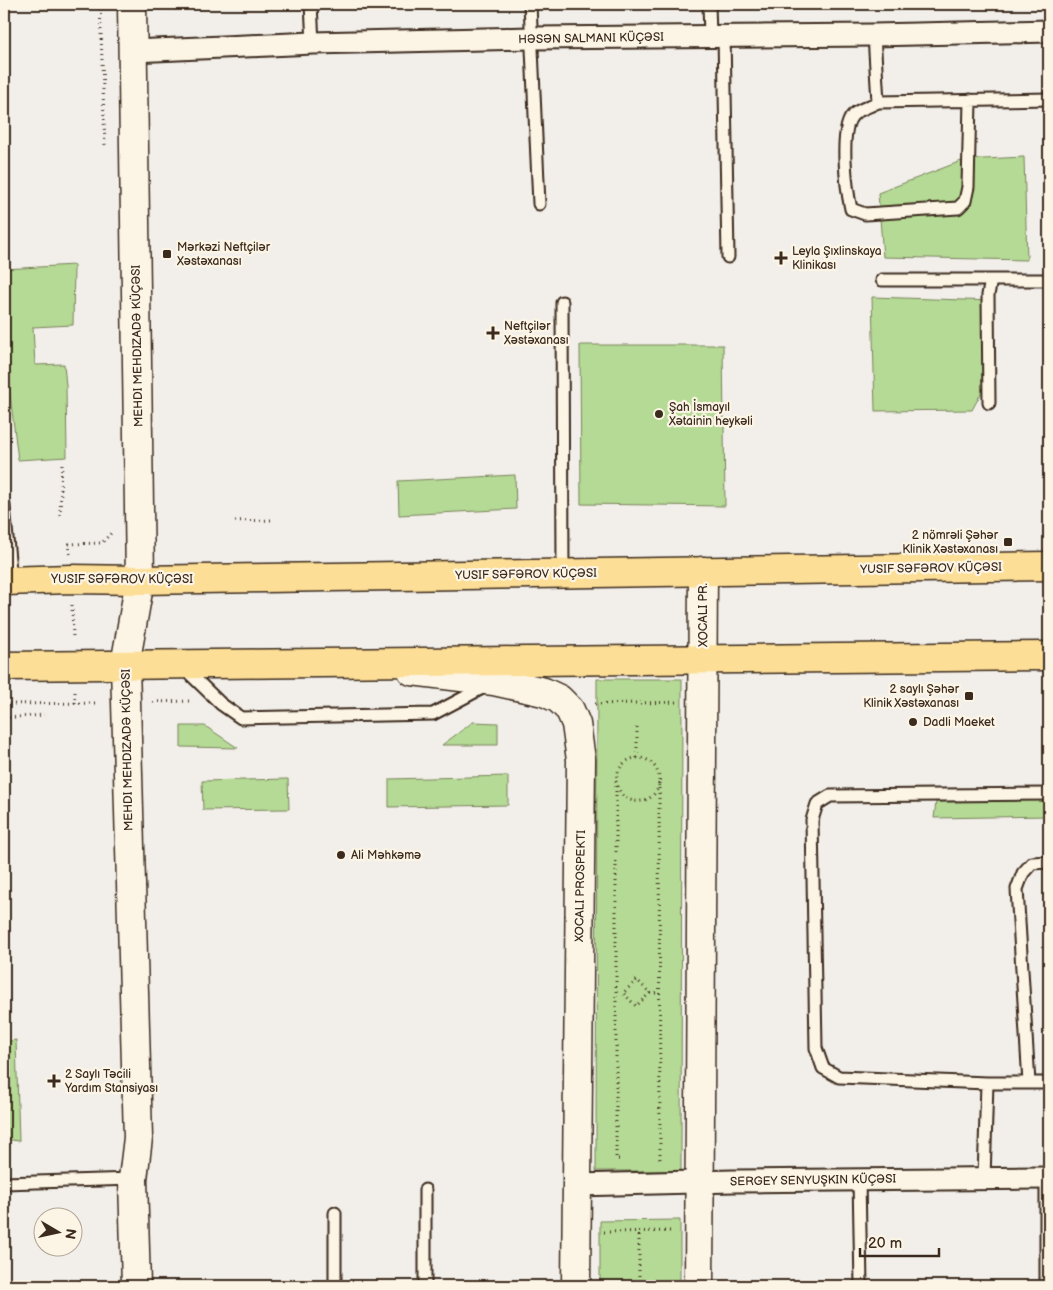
<svg xmlns="http://www.w3.org/2000/svg" width="1053" height="1290" font-family="'Balsamiq Sans',sans-serif">
<style>
.green{fill:#b5da95;stroke:#78825a}
.lines{fill:none;stroke-linecap:round;stroke-linejoin:round}
.lane-casing{stroke:#3b2a1e;stroke-width:15}
.street-casing{stroke:#3b2a1e;stroke-width:25}
.secondary-casing{stroke:#3b2a1e;stroke-width:31}
.highway-casing{stroke:#3b2a1e;stroke-width:31}
.path{stroke:#3b2a1e;stroke-width:3;stroke-dasharray:1 4;stroke-linecap:butt}
.lane{stroke:#fcf5e5;stroke-width:11}
.street{stroke:#fcf5e5;stroke-width:21}
.secondary{stroke:#fcf5e5;stroke-width:28}
.highway{stroke:#fcde96;stroke-width:28}
.poi-dot{fill:#3b2a1e;stroke:#fcf5e5;stroke-width:2}
.labels{text-anchor:middle;stroke-width:4.5;stroke-linejoin:round;paint-order:stroke}
.street-label{font-size:12px;fill:#3b2a1e;stroke:#fcf5e5}
.poi-label{font-size:12px;fill:#3b2a1e;stroke:#fcf5e5;text-anchor:start}
</style>
<rect width="100%" height="100%" fill="#f2efea"/>
<filter id="ink" filterUnits="userSpaceOnUse"><feTurbulence type="fractalNoise" baseFrequency=".02" numOctaves="2"/><feDisplacementMap in="SourceGraphic" scale="10" xChannelSelector="R" yChannelSelector="G"/><feConvolveMatrix kernelMatrix="1 2 1 2 8 2 1 2 1" color-interpolation-filters="sRGB"/></filter>
<g filter="url(#ink)">
<path class="green" d="M1024,157L1027,260L883,257L878,193L964,160Z
M74,265L73,325L33,327L35,365L64,364L66,386L67,457L18,460L7,370H4V269Z
M872,297L994,301L993,371L972,410L875,411Z
M580,345H723L725,506L581,504Z
M515,475L516,509L399,515L398,481Z
M597,679H682L681,1171H596Z
M473,722L498,723V745H442Z
M181,726H205L238,748L181,747Z
M508,776V805L389,807V779Z
M288,779L289,809L203,810L202,781Z
M1049,800V816L934,818L936,802Z
M16,1040L19,1141L4,1139V1042Z
M680,1220V1286H600V1221Z"/>
<g class="lines">
<g class="lane-casing">
<path id="lane" d="M311,4L313,43
M530,4L539,204
M709,4L710,36
M724,35L728,257
M874,35L878,102C871,106 860,109 854,114C838,127 847,191 851,209L865,214L958,208L965,201L968,187L970,100
M878,102L1049,99
M882,280H991
M562,302L563,573
M989,403L988,295L991,280H1049
M4,506L11,581
M185,669L221,704L241,718L433,714L486,686
M1049,794L830,796L817,804L812,820L816,1048L823,1068L839,1077L987,1083H1049
M1029,1083L1017,889L1023,873L1032,863L1049,862
M984,1178L987,1083
M1046,1178V1286
M859,1179L861,1286
M4,1183L133,1179
M425,1190V1286
M335,1213V1286"/>
</g>
<g class="street-casing">
<path id="street" d="M133,51L313,43L531,38L874,35L1049,31
M577,1185L733,1181L1049,1178"/>
</g>
<g class="secondary-casing">
<path id="secondary" d="M132,4L140,580L125,665L138,1138L133,1179L136,1286
M412,671L494,681L544,692L559,699L570,710L576,724L581,760L576,1286
M699,1286L703,571"/>
</g>
<g class="highway-casing">
<path id="highway" d="M4,581L71,579L140,580L1049,566
M4,666L1049,656"/>
</g>
<path class="path" d="M100,4L105,146
M60,515L62,464
M235,521L274,520
M70,554L69,544L102,543L111,533
M72,605L73,639
M75,692V703
M153,702L189,701
M4,704L99,703
M595,704L677,702
M4,718L44,715
M637,758V723
M616,781C623,815 667,802 658,773C656,767 651,761 645,759C628,754 617,767 616,781V1159H619
M659,783L660,1159
M650,993L636,1006L623,993L637,980L650,993H660
M604,1232L672,1231
M639,1286V1232"/>
<use href="#lane" class="lane"/>
<use href="#street" class="street"/>
<use href="#secondary" class="secondary"/>
<use href="#highway" class="highway"/>
</g>
</g>
<g class="poi-dot">
<rect x="162" y="249" width="10" height="10" rx="2.5"/>
<path d="M778.5 250.5h5v5h5v5h-5v5h-5v-5h-5v-5h5z"/>
<path d="M490.5 325.5h5v5h5v5h-5v5h-5v-5h-5v-5h5z"/>
<circle cx="659" cy="414" r="5"/>
<rect x="1003" y="537" width="10" height="10" rx="2.5"/>
<rect x="964" y="691" width="10" height="10" rx="2.5"/>
<circle cx="913" cy="722" r="5"/>
<circle cx="341" cy="855" r="5"/>
<path d="M51.5 1073.5h5v5h5v5h-5v5h-5v-5h-5v-5h5z"/>
</g>
<g class="labels">
<g class="street-label">
<text transform="translate(591 38) rotate(-1)" y="4">HƏSƏN SALMANI KÜÇƏSI</text>
<text transform="translate(137 346) rotate(-91)" y="4">MEHDI MEHDIZADƏ KÜÇƏSI</text>
<text transform="translate(931 568) rotate(-1)" y="4">YUSIF SƏFƏROV KÜÇƏSI</text>
<text transform="translate(526 574) rotate(-1)" y="4">YUSIF SƏFƏROV KÜÇƏSI</text>
<text x="122" y="583">YUSIF SƏFƏROV KÜÇƏSI</text>
<text transform="translate(703 615) rotate(-90)" y="4">XOCALI PR.</text>
<text transform="translate(127 750) rotate(-91)" y="4">MEHDI MEHDIZADƏ KÜÇƏSI</text>
<text transform="translate(580 886) rotate(-89)" y="4">XOCALI PROSPEKTI</text>
<text transform="translate(813 1180) rotate(-1)" y="4">SERGEY SENYUŞKIN KÜÇƏSI</text>
</g>
<g class="poi-label">
<text x="177" y="251">Mərkəzi Neftçilər<tspan x="177" dy="14">Xəstəxanası</tspan></text>
<text x="792" y="255">Leyla Şıxlinskaya<tspan x="792" dy="14">Klinikası</tspan></text>
<text x="504" y="330">Neftçilər<tspan x="504" dy="14">Xəstəxanası</tspan></text>
<text x="669" y="411">Şah İsmayıl<tspan x="669" dy="14">Xətainin heykəli</tspan></text>
<text x="998" y="539" text-anchor="end">2 nömrəli Şəhər<tspan x="998" dy="14">Klinik Xəstəxanası</tspan></text>
<text x="959" y="693" text-anchor="end">2 saylı Şəhər<tspan x="959" dy="14">Klinik Xəstəxanası</tspan></text>
<text x="923" y="726">Dadli Maeket</text>
<text x="351" y="859">Ali Məhkəmə</text>
<text x="65" y="1078">2 Saylı Təcili<tspan x="65" dy="14">Yardım Stansiyası</tspan></text>
</g>
</g>
<rect width="1053" height="1290" fill="none" stroke="#fcf5e5" stroke-width="20"/>
<rect x="10" y="10" width="1033" height="1270" fill="none" stroke="#3b2a1e" stroke-width="2" filter="url(#ink)"/>
<g transform="translate(58 1232) rotate(99)"><circle r="24" fill="#fcf5e5" stroke="#afa495"/>
<path d="M0-4L9 19L0 12L-9 19Z" fill="#3b2a1e"/>
<text y="-8" font-size="14" font-weight="bold" text-anchor="middle" fill="#3b2a1e">N</text>
</g>
<path d="M860 1248v8h79v-8" fill="none" stroke="#3b2a1e" stroke-width="2.5"/>
<text x="868" y="1248" font-size="15" fill="#3b2a1e" stroke="#fcf5e5" stroke-width="4" paint-order="stroke">20 m</text>
</svg>
